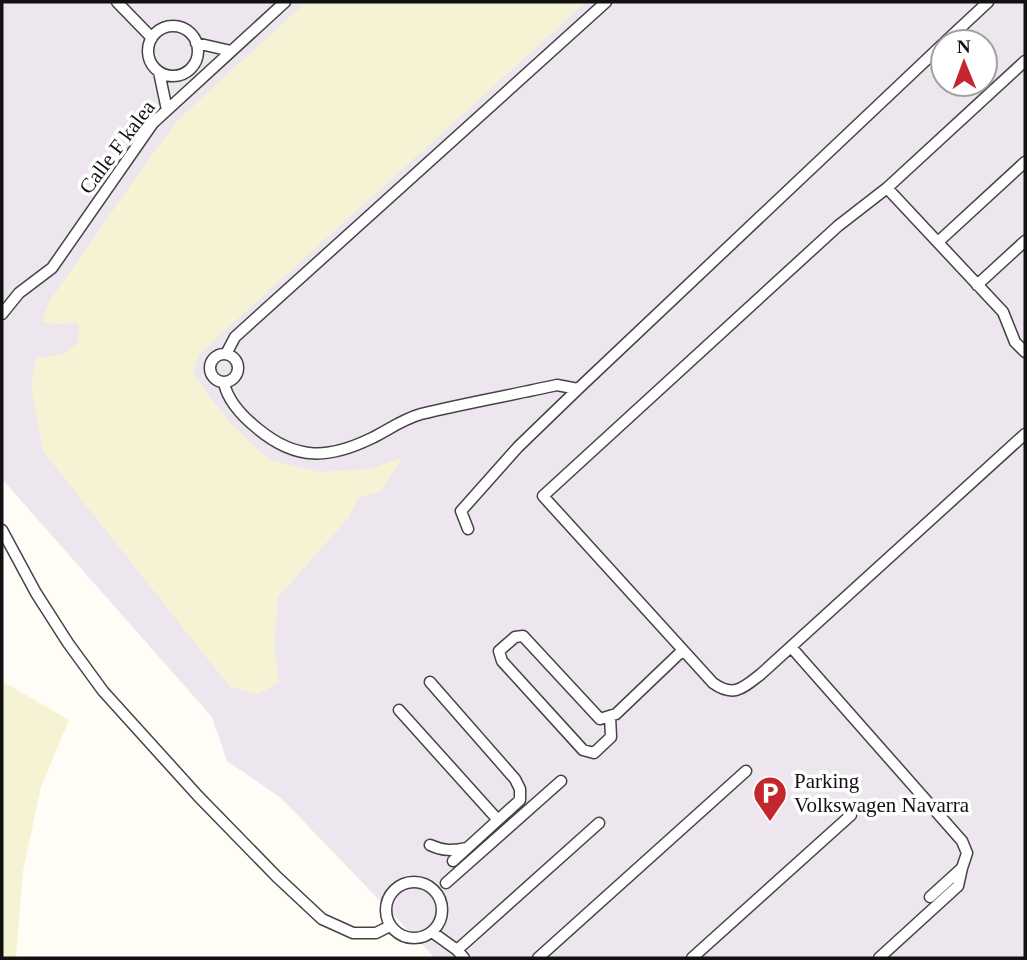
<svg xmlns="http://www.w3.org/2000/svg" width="1027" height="960" font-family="Georgia,serif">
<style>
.industrial{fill:#eee6ef;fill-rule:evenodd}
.farmland{fill:#f6f3d4}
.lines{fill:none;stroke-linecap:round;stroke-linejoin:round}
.minor-casing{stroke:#444;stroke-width:13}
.minor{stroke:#fff;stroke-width:10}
.labels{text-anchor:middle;stroke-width:7;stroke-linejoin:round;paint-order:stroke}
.street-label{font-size:21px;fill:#111;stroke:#fff}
.poi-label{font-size:21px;fill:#111;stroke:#fff;text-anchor:start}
</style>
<rect width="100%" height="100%" fill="#fffdf5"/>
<path class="industrial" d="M2,2H1025V958H435L281,798L227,761L212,717L2,479ZM943,42H985V84H943Z"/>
<path class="farmland" d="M306,2H586L199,354L193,374L229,422L269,460L319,472L370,469L402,458L381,491L358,498L349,517L278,597L274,648L279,683L258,694L230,687L43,451L31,384L36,358L62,355L78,343L79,323L59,324L42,322L49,302L137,176L177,121Z
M2,681L69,720L41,787L23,871L16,958H2Z"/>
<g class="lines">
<g class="minor-casing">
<path id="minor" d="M117,2L152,38
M148 51a25 25 0 1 1 50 0a25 25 0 1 1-50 0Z
M945,42L988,2
M196,43L231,51
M1025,61L887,188L838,226L543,496L713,683C734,698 743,688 761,674L1025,434
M159,72L167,110
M887,188L1003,312L1015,342L1025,352
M938,242L1025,162
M977,285L1025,241
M2,314L19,293L52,268L153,123L285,2
M210 368a14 14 0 1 1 28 0a14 14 0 1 1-28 0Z
M226,354L235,337L606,2
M224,383C228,402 243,417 258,429C297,461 329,459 372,438C388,430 403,419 421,414C466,403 512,395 557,385L578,389
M468,529L461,511L518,447L578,389L943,44
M2,530L36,593L68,643L103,691L198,796L276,876L322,919L353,933H376L390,926
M791,647L962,841L967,853L962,868L930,897
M430,682L515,779L520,789V800L453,861
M399,710L498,820
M610,716L611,737L594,753L583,750L502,661L499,651L515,637L523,636L600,719L616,714L683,650
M430,845C443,851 453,851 467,848
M386 910a28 28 0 1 1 56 0a28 28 0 1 1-56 0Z
M446,883L561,781
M432,932L457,950L464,958
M457,950L599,823
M538,958L746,771
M692,958L851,815
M879,958L958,886L962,868"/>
</g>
<use href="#minor" class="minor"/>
</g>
<defs>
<g id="parking-pin" transform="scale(1.75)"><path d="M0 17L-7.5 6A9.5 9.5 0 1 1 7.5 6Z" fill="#c4262e" stroke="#fff"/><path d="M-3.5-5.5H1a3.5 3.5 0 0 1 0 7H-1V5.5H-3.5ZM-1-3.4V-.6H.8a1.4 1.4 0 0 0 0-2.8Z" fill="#fff"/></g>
</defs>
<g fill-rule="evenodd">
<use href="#parking-pin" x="770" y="793"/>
</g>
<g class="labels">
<g class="street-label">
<text transform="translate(117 147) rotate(-53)" y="7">Calle F kalea</text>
</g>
<g class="poi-label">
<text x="794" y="788">Parking<tspan x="794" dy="24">Volkswagen Navarra</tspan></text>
</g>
</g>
<rect width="1027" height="960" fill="none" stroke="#111111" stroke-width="7"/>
<g transform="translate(964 63) rotate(359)"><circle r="33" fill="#ffffff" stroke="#a0a0a0" stroke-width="2"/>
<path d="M0-5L12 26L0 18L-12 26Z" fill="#c4262e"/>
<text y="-10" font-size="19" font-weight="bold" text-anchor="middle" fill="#111111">N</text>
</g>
</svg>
